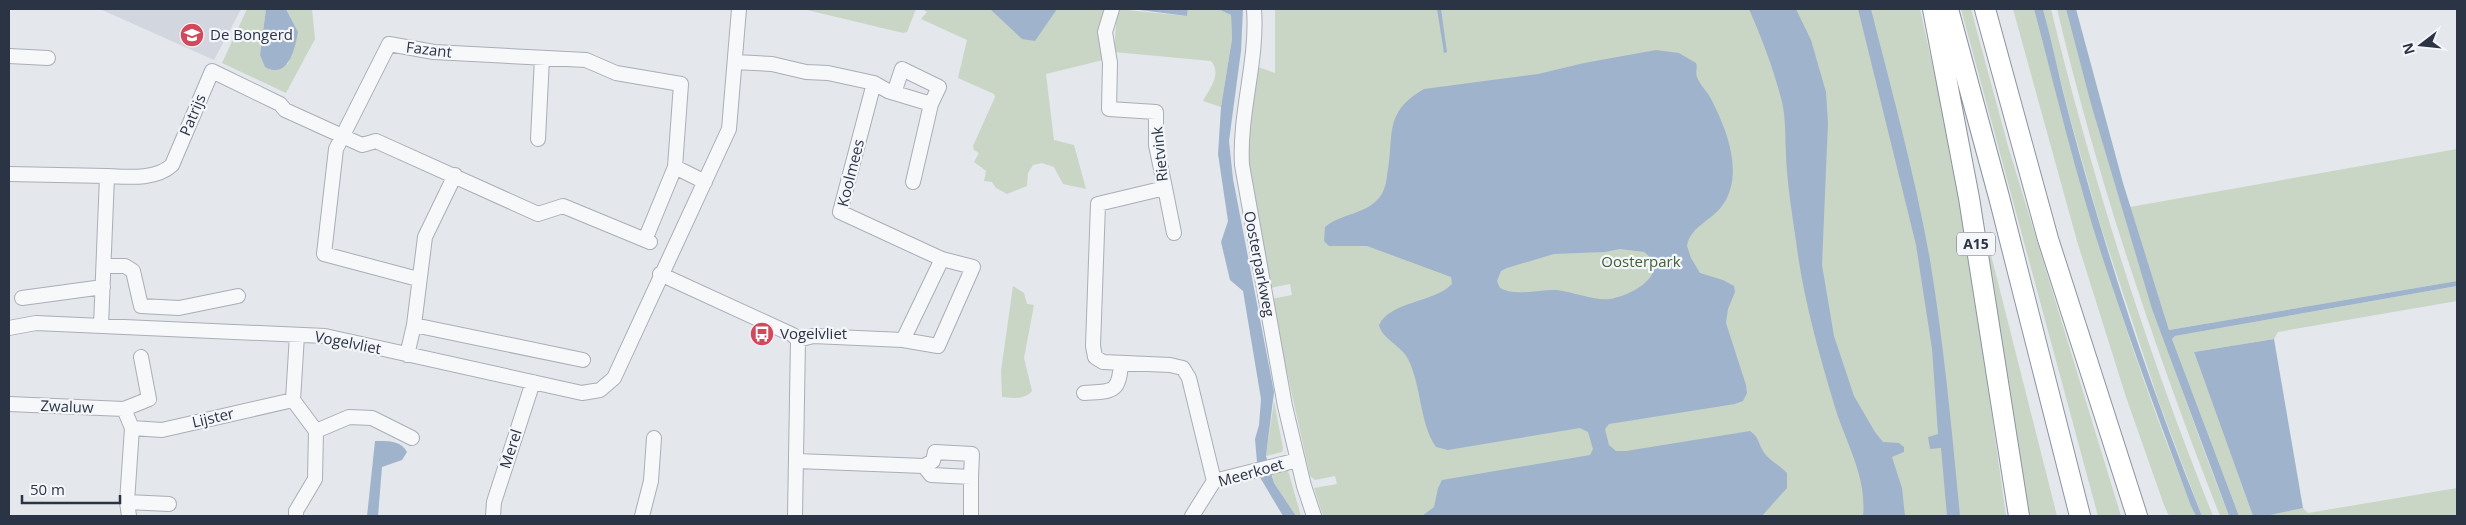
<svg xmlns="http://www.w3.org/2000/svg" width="2466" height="525" font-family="'Open Sans',sans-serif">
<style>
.built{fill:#d2d6de}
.green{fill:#c9d6c5}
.water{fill:#9fb4cc;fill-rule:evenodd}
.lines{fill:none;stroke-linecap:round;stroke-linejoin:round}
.minor-casing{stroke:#a9aeb7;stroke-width:16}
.highway-casing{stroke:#8b94a3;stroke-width:22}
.minor{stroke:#f7f8fa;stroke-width:14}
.highway{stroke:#fff;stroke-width:20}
.labels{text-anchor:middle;stroke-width:4.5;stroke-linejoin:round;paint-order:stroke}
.shield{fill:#f4f6f9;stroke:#676e7b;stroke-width:1}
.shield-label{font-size:14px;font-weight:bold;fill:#2b3445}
.poi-label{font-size:15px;fill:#2b3445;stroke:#f4f6f9;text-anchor:start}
.street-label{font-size:15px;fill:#2b3445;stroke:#f4f6f9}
.park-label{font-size:15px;fill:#3f6138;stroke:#f4f6f9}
</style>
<rect width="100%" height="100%" fill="#e4e7ec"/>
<path class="built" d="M100,9H241L214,60Z"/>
<path class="green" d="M247,9H266L260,55L288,64L298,32L286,9H312L315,39L286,93L222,63Z
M803,9H916L907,32L903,33Z
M922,9H990L999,16L1052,14L1057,9H1106L1101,42L1103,60L1046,74L1054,140L1074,145L1086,189L1063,184L1054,167L1042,163L1033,165L1028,173L1027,186L1007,194L996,188L992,182L984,181L986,171L974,162L979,153L974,150L973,146L995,97L994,94L958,78L967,40L921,19L927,12Z
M1117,9L1187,16L1188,9H1218L1231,15L1232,39L1221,107L1203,101C1210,88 1222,74 1211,61L1114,52Z
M1275,9H1920L1941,104L1972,271L2006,516H1323L1314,488L1337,484L1335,476L1315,480L1310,476L1271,299L1292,295L1290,284L1270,288L1246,154L1258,67L1275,73Z
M1961,9H1971L2008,146L2121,516H2098Z
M2013,9H2034C2079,181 2127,352 2196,516H2169L2164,505L2126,397L2077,241Z
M2043,9H2051C2093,182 2147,351 2213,516H2202L2160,405L2100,224L2070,118Z
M2057,9H2066C2111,181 2164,350 2229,516H2220C2155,350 2098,182 2057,9Z
M1964,148L2057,516H2026Z
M2457,149V281L2169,330L2130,207Z
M1013,286L1024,293L1027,304L1034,305L1024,358L1032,391C1024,400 1012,398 1002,397L1001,371Z
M2457,286V301L2278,332L2274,339L2194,352L2253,516H2239L2172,339L2175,336Z
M1274,401L1283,448L1282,452L1266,456Z
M1287,467L1301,516H1296L1274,483L1272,474Z
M2457,488V516H2266L2303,508L2308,513Z"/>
<path class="water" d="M266,9H286L298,32C295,49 288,80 265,67L260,55Z
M990,9H1057L1035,41L1022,39Z
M1132,9H1188L1187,16Z
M1218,9H1243L1241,51L1229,141L1233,179L1274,392L1266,456L1274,483L1296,516H1283L1258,474L1255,439L1259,425L1261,399L1243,291L1230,280L1221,242L1228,221L1218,154L1221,107L1232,39L1231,15Z
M1437,9H1441L1447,52L1444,53Z
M1749,9H1796L1811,40L1826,92L1828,123L1822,265L1834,336L1854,396L1875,432L1883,442L1899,443L1904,447V452L1892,457L1902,488L1905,516H1863C1867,475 1845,442 1834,404C1818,350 1803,297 1796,241C1792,213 1787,183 1786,155C1785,137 1786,120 1782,102C1774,70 1762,39 1749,9Z
M1858,9H1871C1892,92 1915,175 1930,260C1944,345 1952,431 1960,516H1947L1941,448L1930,449L1928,437L1938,434L1932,349L1916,245Z
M2034,9H2043C2053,45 2060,82 2070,119C2106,254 2150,387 2202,516H2196L2191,506C2162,428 2133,350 2107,271C2078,185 2057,96 2034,9Z
M2066,9H2076L2123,183L2169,330L2457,281V286L2175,336L2172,339L2239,516H2229L2152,309L2091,104Z
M1656,50L1679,53L1696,63C1698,68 1695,72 1697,77C1700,85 1706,90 1710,97C1726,127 1744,172 1724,203C1714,220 1690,226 1687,246L1691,258L1700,273L1723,280L1734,286L1735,292L1728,309L1726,323L1746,385L1747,393L1743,401L1735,404L1609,424L1605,429L1609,445L1616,451H1626L1750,431C1759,437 1758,443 1763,451C1769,461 1780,465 1787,473V488L1762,516H1422L1434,507L1438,488L1442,480L1590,455L1593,449L1588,432L1580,428L1448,450L1436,447C1419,422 1422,387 1408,359C1402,346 1382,339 1379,325C1390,301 1434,303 1452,284L1451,277L1367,246H1329L1324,241L1325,227C1340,214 1366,214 1379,198C1384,192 1386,184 1387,176C1395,136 1382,113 1424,89L1538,74L1584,63ZM1620,249L1644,252C1673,273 1631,296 1610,299C1594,301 1574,292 1557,290C1539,289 1516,297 1500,288L1497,281L1501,271L1507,268L1554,254L1605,252Z
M2274,339L2303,508L2266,516H2253L2194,352Z
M375,441C387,441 401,440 407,452L402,460L382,467L378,516H367Z"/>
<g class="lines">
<g class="minor-casing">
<path id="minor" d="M1112,9L1105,32L1110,63L1109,109L1156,112V145L1165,188L1098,204L1093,346L1095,357L1103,362L1170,365L1183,368L1189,378L1214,481
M1254,9C1258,61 1239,112 1242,165L1285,406L1304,486L1314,516
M9,56L48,58
M735,62L772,64L806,72L828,73L874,83L888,91L931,104L913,182
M874,83L840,212L942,259L903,340
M894,93L902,69L939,87L931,104
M538,139L542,58
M9,174L107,176L101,326
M107,176C128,177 156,180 172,165L212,71L280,104L285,110L362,145L376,141L538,214L563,206L650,242
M1165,188L1174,233
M645,240L675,167
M104,266H125L133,271L141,306L179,308L238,296
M660,274L793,335L798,340L795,516
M418,279L324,254L336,149L389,44L434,52L586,60L616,73L681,84L675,167L705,182
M22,298L103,287
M414,325L425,237L455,175
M9,328L36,323L325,336L582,393L600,390L614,378L729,129L739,9
M798,340L813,336L903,340L938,346L973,267L942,259
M407,355L414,325L583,360
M1084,393C1112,391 1119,394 1121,363
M293,400L297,335
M9,404L124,409L132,428L127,502L129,516
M124,409L149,399L141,357
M132,428L162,430L293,400L316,431L315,479L296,511V516
M316,431L349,417L372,418L412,438
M797,461L924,466L931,475L971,477L972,454L935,452L933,461L924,466
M127,502L169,504
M493,516L494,502L533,382
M642,516L651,481L654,438
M971,516V477
M1192,516L1214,481L1298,460"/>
</g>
<g class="highway-casing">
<path id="highway" d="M1933,9L1969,198L2019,516
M1948,9L1999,197L2080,516
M1985,9L2048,239L2137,516"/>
</g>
<use href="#minor" class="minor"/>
<use href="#highway" class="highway"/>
</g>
<defs>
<g id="school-disc" transform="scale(1.25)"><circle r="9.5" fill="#d1495b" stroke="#f4f6f9"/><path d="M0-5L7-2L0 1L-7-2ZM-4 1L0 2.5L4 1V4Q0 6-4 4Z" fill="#fff"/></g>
<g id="bus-disc" transform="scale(1.25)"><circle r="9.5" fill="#d1495b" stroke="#f4f6f9"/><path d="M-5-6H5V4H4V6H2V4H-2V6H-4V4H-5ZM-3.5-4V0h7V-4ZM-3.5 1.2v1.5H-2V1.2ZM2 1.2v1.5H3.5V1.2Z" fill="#fff"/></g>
</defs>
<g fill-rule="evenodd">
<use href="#school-disc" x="192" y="35"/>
<use href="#bus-disc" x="762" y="334"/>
</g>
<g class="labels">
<rect class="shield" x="1957" y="232.5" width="38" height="23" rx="4"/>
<g class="shield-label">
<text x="1976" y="249">A15</text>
</g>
<g class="poi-label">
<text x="210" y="40">De Bongerd</text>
<text x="780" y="339">Vogelvliet</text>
</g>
<g class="street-label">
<text transform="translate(429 50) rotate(7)" y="5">Fazant</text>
<text transform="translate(193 115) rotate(-67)" y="5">Patrijs</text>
<text transform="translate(1160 154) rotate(-96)" y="5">Rietvink</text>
<text transform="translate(851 173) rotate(-76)" y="5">Koolmees</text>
<text transform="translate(1259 264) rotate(79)" y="5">Oosterparkweg</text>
<text transform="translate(348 343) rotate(11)" y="5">Vogelvliet</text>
<text transform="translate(67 407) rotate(2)" y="5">Zwaluw</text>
<text transform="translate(213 418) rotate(-13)" y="5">Lijster</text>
<text transform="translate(511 449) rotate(-72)" y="5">Merel</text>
<text transform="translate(1251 473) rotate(-16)" y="5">Meerkoet</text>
</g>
<g class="park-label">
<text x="1641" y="267">Oosterpark</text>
</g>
</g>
<rect width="2466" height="525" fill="none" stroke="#2b3445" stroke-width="20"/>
<g transform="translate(2421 45) rotate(254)" stroke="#f4f6f9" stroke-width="4" paint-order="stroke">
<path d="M0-4L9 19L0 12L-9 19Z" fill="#2b3445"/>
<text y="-8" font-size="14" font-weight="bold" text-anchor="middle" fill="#2b3445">N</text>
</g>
<path d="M22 495v8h98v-8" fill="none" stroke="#2b3445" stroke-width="2.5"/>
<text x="30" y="495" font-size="15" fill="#2b3445" stroke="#f4f6f9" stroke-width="4" paint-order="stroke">50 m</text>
</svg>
